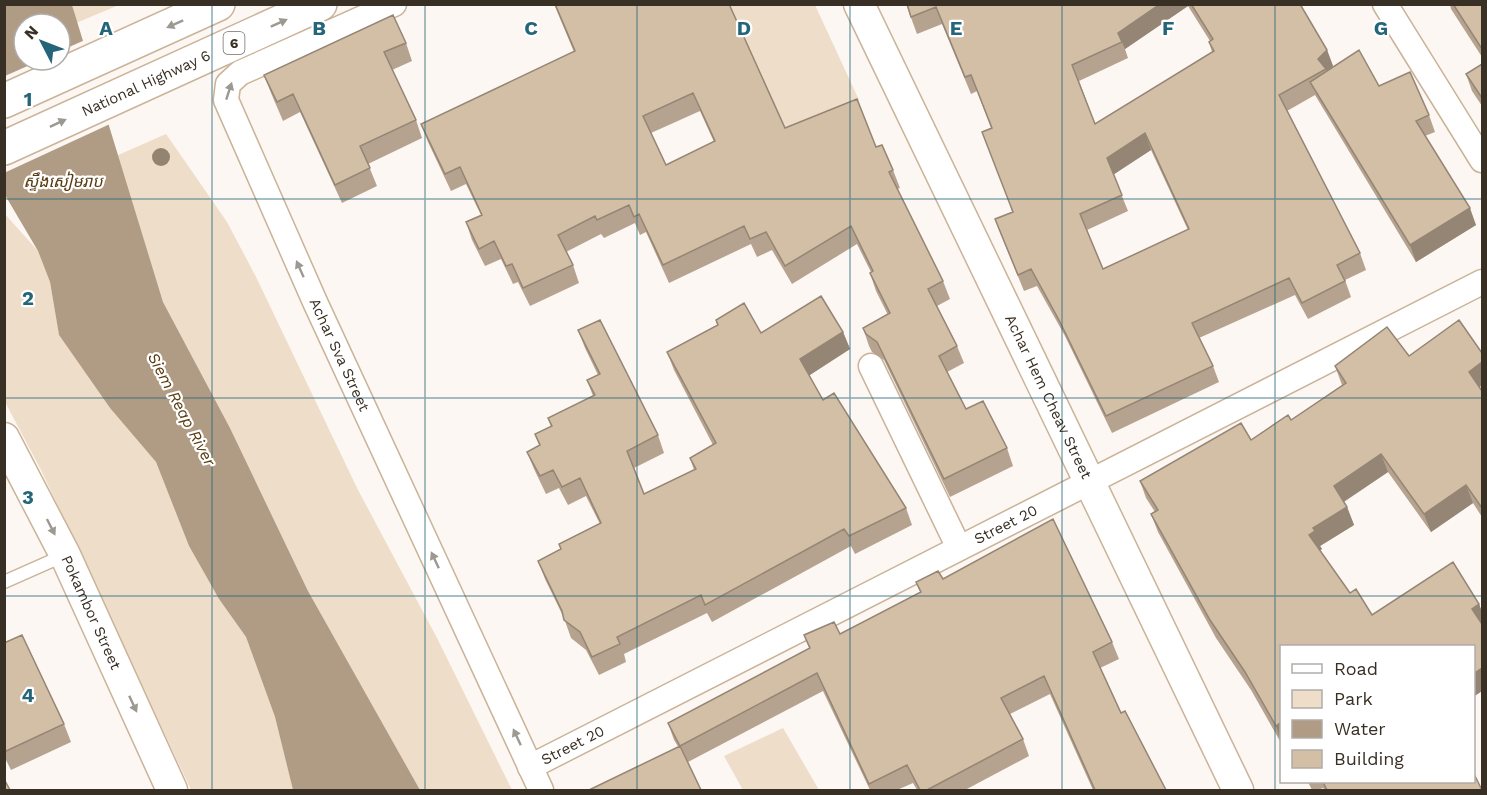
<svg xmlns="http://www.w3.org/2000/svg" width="1487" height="795" font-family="'Work Sans','Noto Sans Khmer',sans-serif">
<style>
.green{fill:#eeddc8}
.water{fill:#b09c84;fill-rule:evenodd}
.pier{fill:#fcf7f2}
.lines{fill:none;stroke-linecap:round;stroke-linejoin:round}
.service-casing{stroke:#cab398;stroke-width:15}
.minor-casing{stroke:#cab398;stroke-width:27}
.tertiary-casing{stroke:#cab398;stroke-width:33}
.primary-casing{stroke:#cab398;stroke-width:36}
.service{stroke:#fff;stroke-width:12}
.minor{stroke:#fff;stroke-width:24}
.tertiary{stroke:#fff;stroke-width:30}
.primary{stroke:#fff;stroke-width:33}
.tree{fill:#92846f}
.wall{fill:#b5a38f;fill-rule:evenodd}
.shaded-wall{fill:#948574}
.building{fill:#d3bea6;stroke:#948574;stroke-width:1.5;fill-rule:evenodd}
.oneway{fill:#9c9892}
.grid{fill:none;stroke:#246579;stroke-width:1.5;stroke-opacity:0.55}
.labels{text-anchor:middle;stroke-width:4.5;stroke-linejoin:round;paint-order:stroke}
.shield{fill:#fff;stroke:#746e66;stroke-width:1.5}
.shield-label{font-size:14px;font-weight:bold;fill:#393025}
.street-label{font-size:15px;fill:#393025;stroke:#fff}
.water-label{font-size:16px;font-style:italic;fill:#593b0f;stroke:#fff}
.grid-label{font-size:20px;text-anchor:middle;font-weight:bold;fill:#246579;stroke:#fff;stroke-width:4.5;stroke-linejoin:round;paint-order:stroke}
</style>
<rect width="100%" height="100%" fill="#fcf7f2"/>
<path class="green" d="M72,4L119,5L76,23Z
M725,5H815L859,100L785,134Z
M166,134L227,222L256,277L358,490L437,638L512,790H420L308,591L230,428L163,302L116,156Z
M4,213L38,251L50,282L59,335L110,408L156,462L189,546L219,599L246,637L275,717L293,790H191L41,470L5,402Z
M783,728L819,790H743L724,756Z"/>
<path class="water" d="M5,5H72L163,302L230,428L308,591L420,790H293L275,717L246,637L219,599L189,546L156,462L110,408L59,335L50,282L38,251L5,195ZM24,24H60V60H24Z"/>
<path class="pier" d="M85,40L110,124L4,173L5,76L41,60H60V51Z"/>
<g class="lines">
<g class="service-casing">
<path id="service" d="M4,582L65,555"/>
</g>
<g class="minor-casing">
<g id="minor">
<path id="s1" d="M394,4L240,73L228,84L226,100L315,302L541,790"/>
<path d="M1385,4L1482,160"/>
<path d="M871,366L959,548"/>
<path id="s2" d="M530,767L1482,282"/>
</g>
</g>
<g class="tertiary-casing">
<g id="tertiary">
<path id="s3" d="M859,4L1238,790"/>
<path id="s4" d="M4,438L65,555L172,790"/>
</g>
</g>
<g class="primary-casing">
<g id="primary">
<path d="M4,101L218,4"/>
<path id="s5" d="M4,148L320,4"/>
</g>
</g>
<use href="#service" class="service"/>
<use href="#minor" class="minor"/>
<use href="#tertiary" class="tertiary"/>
<use href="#primary" class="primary"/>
</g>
<circle class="tree" cx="161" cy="157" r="9"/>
<path class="wall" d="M554,4H729L785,128L876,147L893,170L900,188L897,189L943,281L950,299L937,306L957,346L964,363L947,372L966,409L1007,448L1013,466L950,497L884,360L872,352L869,346L863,328L888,315L876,291L870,273L871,272L857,244L792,284L772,250L757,257L751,244L669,283L646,232L640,235L635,223L604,238L601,234L566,252L573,265L579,283L530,306L518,282L513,284L501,259L485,266L472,240L466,222L481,215L466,184L451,191L428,142L421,124L574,52ZM700,111L714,142L666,165L651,133Z
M906,4H1300L1327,50L1333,66L1330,69L1379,86L1429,115L1435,132L1425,136L1476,225L1416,262L1315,95L1287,111L1360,253L1366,270L1345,280L1351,297L1308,319L1295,295L1199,338L1213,366L1219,382L1112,433L1065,336L1037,286L1024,291L1001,235L995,219L1012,212L991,128L977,91L971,94L942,24L917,34ZM1188,6L1210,41L1209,42L1212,52L1095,124L1079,81L1128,58L1125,49ZM1151,150L1188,230L1103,269L1087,230L1128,211L1113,174Z
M1450,4H1482V57L1451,9Z
M406,43L412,61L392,70L416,120L422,138L368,164L377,186L342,203L300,112L283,121L271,93L264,75Z
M1482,64V106L1472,91L1466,74Z
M716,320L761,333L843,332L850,349L809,375L823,400L906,508L912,525L855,554L851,546L712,622L707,613L624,654L626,662L599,675L586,650L571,638L564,618L545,579L538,561L561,550L559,544L600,524L586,496L568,505L559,488L546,494L534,469L527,452L539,445L535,434L551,427L548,418L593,396L587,380L598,375L585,348L578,330L658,435L664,453L634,468L644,494L694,470L690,458L713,445L674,370L667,352L717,325Z
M1459,320L1482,353V385L1480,387L1482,391V517L1473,503L1431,532L1388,472L1344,502L1347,507L1354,525L1320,546L1322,549L1320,550L1350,593L1356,589L1372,615L1453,562L1479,604L1482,612V691L1473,697V646H1281V743L1251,690L1216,638L1158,532L1151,514L1155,512L1146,498L1140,481L1241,423L1251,440L1288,415L1291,420L1342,385L1335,366L1387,327L1409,356Z
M943,579L1112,642L1119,659L1100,668L1121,713L1166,790H1093L1050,694L1010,714L1023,739L1029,756L965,790H917L913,783L897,790H870L823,691L688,762L674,740L668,723L809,648L804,635L840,634L920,592L916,582Z
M4,643L64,724L71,742L11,770L4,756Z
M1308,782H1473L1482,790H1325L1323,788L1318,790H1312Z"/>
<path class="shaded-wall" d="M1160,4H1187L1188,6L1125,49L1118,33Z
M1327,50L1333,66L1327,72L1326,69L1318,59Z
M1145,133L1151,150L1113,175L1107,158Z
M1470,208L1476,225L1416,262L1410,245Z
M843,332L850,349L807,377L800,359Z
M1482,362V385L1476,389L1469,372Z
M1381,454L1388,472L1340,504L1334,486Z
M1466,485L1473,503L1431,532L1424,514Z
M1347,507L1354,525L1320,546L1322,549L1316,553L1309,535L1313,528Z
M1479,604L1482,612V624L1472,609Z
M1482,668V691L1473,697V674Z
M1280,723L1281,727V743L1276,726Z"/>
<path class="building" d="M555,4H729L785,128L857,99L876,147L882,145L893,170L889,172L943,281L928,289L957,346L939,356L966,409L983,401L1007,448L944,479L877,342L866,334L863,328L890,313L870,273L873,271L851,226L785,266L766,232L750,239L744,226L663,265L639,214L634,217L629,205L597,220L595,216L558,235L573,265L523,288L512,264L506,266L494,241L479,249L466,222L482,215L460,167L445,174L421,124L575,51ZM693,93L715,141L666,165L643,116Z
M907,4H1160L1118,33L1122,42L1072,65L1095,124L1214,51L1209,42L1213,39L1191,4H1300L1327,50L1318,59L1326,69L1279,95L1360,253L1337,265L1345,281L1302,303L1289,278L1192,323L1213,366L1106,416L1059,320L1031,269L1018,275L995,219L1013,212L982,132L992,128L971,75L965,77L936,7L911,17ZM1145,133L1189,229L1103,269L1080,214L1122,195L1107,158Z
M1453,4H1482V49Z
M393,15L406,43L384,52L416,120L360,146L370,168L335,185L293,94L277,102L264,75Z
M1359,50L1379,86L1410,72L1429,115L1416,121L1470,208L1410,245L1310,82Z
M1482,64V98L1466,74Z
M821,296L843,332L800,359L823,400L834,393L906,508L849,536L844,529L705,605L701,595L617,637L620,644L592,657L580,632L564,620L562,611L538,561L561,549L559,544L601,523L580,478L562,487L553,470L540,476L527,452L540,445L535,434L552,426L548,418L595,395L587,380L600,374L578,330L600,320L658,435L627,451L644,494L696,469L690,458L716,443L667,352L718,325L716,320L744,303L761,333Z
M1459,320L1482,353V362L1469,372L1482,391V508L1466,485L1424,514L1381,454L1334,486L1347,507L1313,528L1315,531L1309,535L1350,593L1356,589L1372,615L1453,562L1479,604L1472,609L1482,624V668L1473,674V646H1281V726L1280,723L1276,726L1245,672L1210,620L1151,514L1158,510L1140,481L1241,423L1251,440L1288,415L1291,420L1346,383L1335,366L1387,327L1409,356Z
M1053,519L1112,642L1093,652L1121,713L1125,711L1166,790H1095L1044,676L1001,698L1023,739L927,790H920L907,765L869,784L817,673L680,746L668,723L810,648L804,635L834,622L840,634L921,592L916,582L938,571L943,579Z
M22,635L64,724L4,752V643Z
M680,746L701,790H589Z
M1473,772L1482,790H1327L1323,782H1473Z
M4,779L10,790H4Z"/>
<defs><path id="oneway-solid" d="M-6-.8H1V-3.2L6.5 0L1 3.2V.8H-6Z" transform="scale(1.5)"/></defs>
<g class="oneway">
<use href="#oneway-solid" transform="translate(279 23) rotate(-24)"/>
<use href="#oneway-solid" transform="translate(175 24) rotate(156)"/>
<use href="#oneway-solid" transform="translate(229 91) rotate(-72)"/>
<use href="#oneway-solid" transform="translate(58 123) rotate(-25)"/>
<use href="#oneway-solid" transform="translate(300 269) rotate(-114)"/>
<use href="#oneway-solid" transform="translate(51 527) rotate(63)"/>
<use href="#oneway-solid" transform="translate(435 560) rotate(-115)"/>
<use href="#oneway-solid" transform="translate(133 704) rotate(65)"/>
<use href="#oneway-solid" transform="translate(517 737) rotate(-115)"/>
</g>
<path class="grid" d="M212,4V790M425,4V790M637,4V790M850,4V790M1062,4V790M1275,4V790M4,199H1482M4,398H1482M4,596H1482"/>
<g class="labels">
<rect class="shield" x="223.5" y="32" width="21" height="22" rx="4.5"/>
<g class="shield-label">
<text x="234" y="48">6</text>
</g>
<g class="street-label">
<text dy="5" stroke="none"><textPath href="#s5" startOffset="156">National Highway 6</textPath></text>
<text dy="5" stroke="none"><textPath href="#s1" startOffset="480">Achar Sva Street</textPath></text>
<text dy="5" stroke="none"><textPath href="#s3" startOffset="436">Achar Hem Cheav Street</textPath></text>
<text dy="5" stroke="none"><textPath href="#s2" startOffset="534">Street 20</textPath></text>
<text dy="5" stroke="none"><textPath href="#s4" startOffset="195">Pokambor Street</textPath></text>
<text dy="5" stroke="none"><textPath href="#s2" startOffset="48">Street 20</textPath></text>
</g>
<g class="water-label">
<text x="63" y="187">ស្ទឹងសៀមរាប</text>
<text transform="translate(182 409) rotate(62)" y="6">Siem Reap River</text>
</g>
</g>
<g class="grid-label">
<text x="106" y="35">A</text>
<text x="319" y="35">B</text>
<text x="531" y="35">C</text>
<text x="744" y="35">D</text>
<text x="956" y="35">E</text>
<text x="1168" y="35">F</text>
<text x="1381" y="35">G</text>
<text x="28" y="106">1</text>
<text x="28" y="305">2</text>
<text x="28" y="504">3</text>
<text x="28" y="702">4</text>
</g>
<rect width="1487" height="795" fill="none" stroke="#393025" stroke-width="12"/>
<rect x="1280" y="645" width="195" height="138" fill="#ffffff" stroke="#b0aca8" stroke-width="1.5"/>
<rect x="1292" y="664" width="30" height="9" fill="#ffffff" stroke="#b0aca8" stroke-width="1.5"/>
<text x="1334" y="675" font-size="18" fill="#393025">Road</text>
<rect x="1292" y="690" width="30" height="18" fill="#eeddc8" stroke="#b0aca8" stroke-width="1.5"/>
<text x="1334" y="705" font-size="18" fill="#393025">Park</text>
<rect x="1292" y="720" width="30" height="18" fill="#b09c84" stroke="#b0aca8" stroke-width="1.5"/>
<text x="1334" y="735" font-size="18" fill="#393025">Water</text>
<rect x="1292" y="750" width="30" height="18" fill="#d3bea6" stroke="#b0aca8" stroke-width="1.5"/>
<text x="1334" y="765" font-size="18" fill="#393025">Building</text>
<g transform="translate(42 42) rotate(312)"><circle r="28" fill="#ffffff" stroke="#b0aca8" stroke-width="1.5"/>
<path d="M0-4.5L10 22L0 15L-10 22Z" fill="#246579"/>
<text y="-9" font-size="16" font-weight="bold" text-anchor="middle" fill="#393025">N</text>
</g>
</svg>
